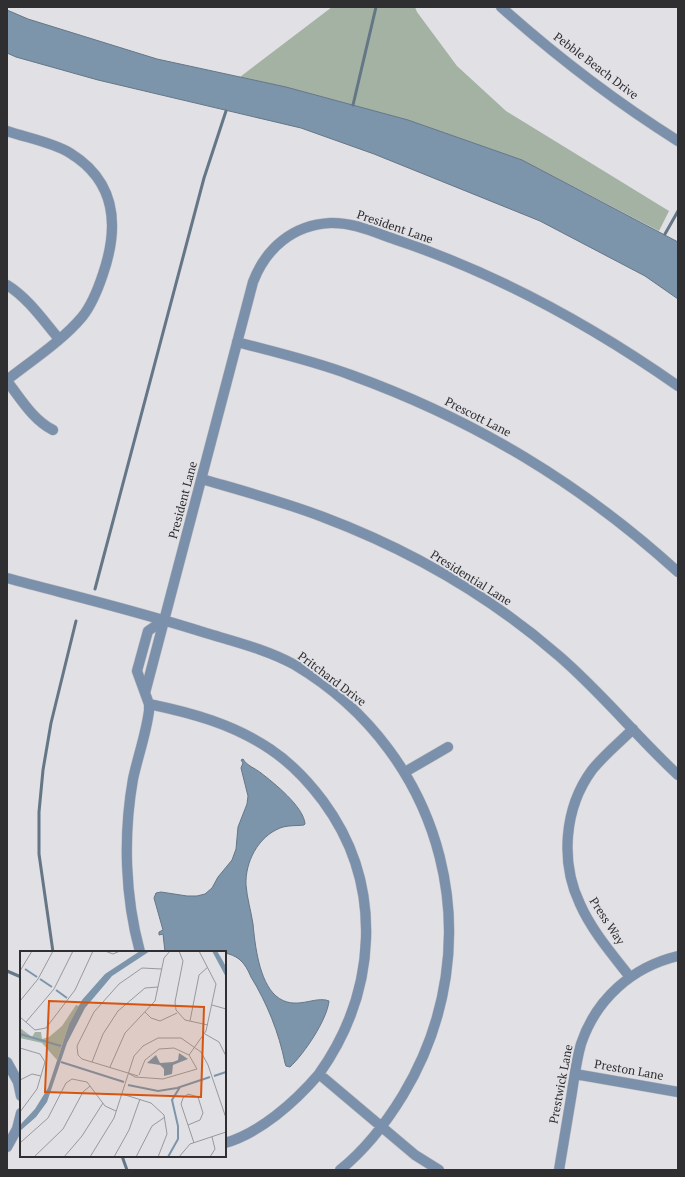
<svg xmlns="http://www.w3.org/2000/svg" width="685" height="1177" font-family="'PT Serif',serif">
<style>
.green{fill:#a3b2a3}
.water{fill:#7c95ab;stroke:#657686}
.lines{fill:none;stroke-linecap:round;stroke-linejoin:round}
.stream{stroke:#657686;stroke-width:3}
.minor-casing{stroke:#bdbcc1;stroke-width:11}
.minor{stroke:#7b90ab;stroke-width:10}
.labels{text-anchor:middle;stroke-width:4;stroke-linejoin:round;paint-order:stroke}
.street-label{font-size:12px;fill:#2f2e31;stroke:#e0e0e5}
.inset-river{fill:none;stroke:#7c95ab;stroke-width:2}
.inset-road{fill:none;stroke:#99999d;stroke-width:1}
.view{fill:#d65510;fill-opacity:0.15;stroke:#d65510;stroke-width:2}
.inset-edge{fill:none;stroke:#2f2e31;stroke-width:2}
</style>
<rect width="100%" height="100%" fill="#e0e0e5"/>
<path class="green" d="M332,7H415L417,12L457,66L506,111L669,211L659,231L522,160L408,120L286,87L240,77Z"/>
<path class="water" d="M7,10L28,19L157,59L286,87L408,120L522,160L678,242V299L645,276L540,221L374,154L301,128L98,80L16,57L7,53Z
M243,759C247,766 255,768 261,773C274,783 304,807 305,824L304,825C296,826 288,825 280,828C258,837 245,862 246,885C247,898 251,911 253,924C255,945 259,981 276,996C295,1012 315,995 329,1001C327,1020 304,1054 290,1067L286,1066L285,1063C279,1033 267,1003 251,977C248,970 245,964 239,959C235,956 230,954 225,953V952H165L163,934L159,935V932L163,930L154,898L156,893L161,892L187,896H197L205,894L212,888L218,877L232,860L236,849L238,827L247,804L248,796L241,768L243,763L241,760Z"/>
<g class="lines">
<path class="stream" d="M353,105L376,7
M665,234L678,211
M95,589L204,178L226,111
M53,952L39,854V812L43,770L51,723L76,621
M7,971L21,977
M122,1156L127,1170"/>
<g class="minor-casing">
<path id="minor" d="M501,7C556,56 616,102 678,141
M7,131C27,138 52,142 70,153C117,182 119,227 103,274C98,289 92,305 82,317C62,341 31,361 7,380
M7,285C28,298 43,320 59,339
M237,342C275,352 314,361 351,375C475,420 580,483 678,572
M7,381C21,399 33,420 53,430
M202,479C243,491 284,502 323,517C408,549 490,596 559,656C602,693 637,737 678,775
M7,578C74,596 141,612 206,633C236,642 268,650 295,665C446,755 494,944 403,1095C386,1123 366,1149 340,1170
M145,693L253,282C266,248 293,225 330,223C352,222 374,232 394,239C496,273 591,325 678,386
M149,704C192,713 233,724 270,749C291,763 308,781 323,801C385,885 377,992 319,1074
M405,772L448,747
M140,952C125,897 123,836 133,779C138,756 146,734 149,711V704L137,671L148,631L164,620
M630,977C612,954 592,931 580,904C560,862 564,808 592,770C604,755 620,742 633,729
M7,1062L18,1082L21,1096
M575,1074L678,1092
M225,1143C260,1133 295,1102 319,1074L415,1155L439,1170
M7,1147L17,1129L21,1113
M559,1170C563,1146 567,1122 571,1098C574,1080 576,1061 581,1044C596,999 632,967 678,956"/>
</g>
<use href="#minor" class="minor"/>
</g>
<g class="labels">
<g class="street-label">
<text transform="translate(596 66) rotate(37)" y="4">Pebble Beach Drive</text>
<text transform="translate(395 227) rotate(19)" y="4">President Lane</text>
<text transform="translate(478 417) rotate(27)" y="4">Prescott Lane</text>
<text transform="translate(183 500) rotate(-75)" y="4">President Lane</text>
<text transform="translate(471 578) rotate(32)" y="4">Presidential Lane</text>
<text transform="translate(332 679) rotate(37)" y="4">Pritchard Drive</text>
<text transform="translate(607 921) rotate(57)" y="4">Press Way</text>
<text transform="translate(629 1070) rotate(10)" y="4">Preston Lane</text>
<text transform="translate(561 1084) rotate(-79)" y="4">Prestwick Lane</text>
</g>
</g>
<g transform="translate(20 951)">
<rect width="206" height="206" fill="#e0e0e5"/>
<path d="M56,54L59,55L49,73L37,109L22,92L0,87V77L12,86L15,81H21L22,88L29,86L42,75Z" fill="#a3b2a3"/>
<path d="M120,0H130L92,25L65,57L47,92L27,151L16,166L0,180V174L15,158L28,137L49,73L62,49L85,23ZM192,0H197L203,10L206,16V26ZM159,102L168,108L153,114L152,123L144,125V118L140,114L127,112L136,104L140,112L153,111L158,109Z" fill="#7c95ab"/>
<path class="inset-river" d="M5,18L17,26M20,28L32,36M36,39L47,47M0,83L41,95M41,111L104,131M194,125L206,121M108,134L138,140L157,137L190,126M148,206L158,188V175L152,149L160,136"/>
<path class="inset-road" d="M85,0L93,3L100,0M159,0L163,10L155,51L156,59L165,69L188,74M0,20L12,0M0,50L18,28L33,0M192,54L206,58M125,61L131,67L140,70L157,62M0,66L15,79L26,77L55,39L73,0M170,70L179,24L188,16M6,71L34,38L53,0M185,83L199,91L206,105M0,97L20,103L25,111L17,138L0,161M72,111L83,83L98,60L125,37L138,36M90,116L105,82L135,50L144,7L150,0M108,122L115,126L143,128L177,118L169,104L186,80L196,33L179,0M119,124L125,109L139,98L154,97L169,104M118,125L62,108L58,104L57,95L74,61L99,33L122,17L142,18M0,129L12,123L21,125M102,143L131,152L144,164L147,183L138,206M168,143L178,146L183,162L180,169L168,174L161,153L163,147ZM168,174L174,192M0,192L28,167L46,132L52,128L67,131L85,155L96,160M14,206L43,178L63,141L70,135M44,206L62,185L83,152M70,206L94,167L114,105L123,95L138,87H161L181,101L188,114L206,167M94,206L109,179L120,148M116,206L132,175L145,166M159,206L170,193L206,181M190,206L195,198L192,186"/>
<path class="view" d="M29,50L184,56L181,146L25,141Z"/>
<rect width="206" height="206" class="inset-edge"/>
</g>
<rect width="685" height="1177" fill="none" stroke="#2f2e31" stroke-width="16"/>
</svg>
